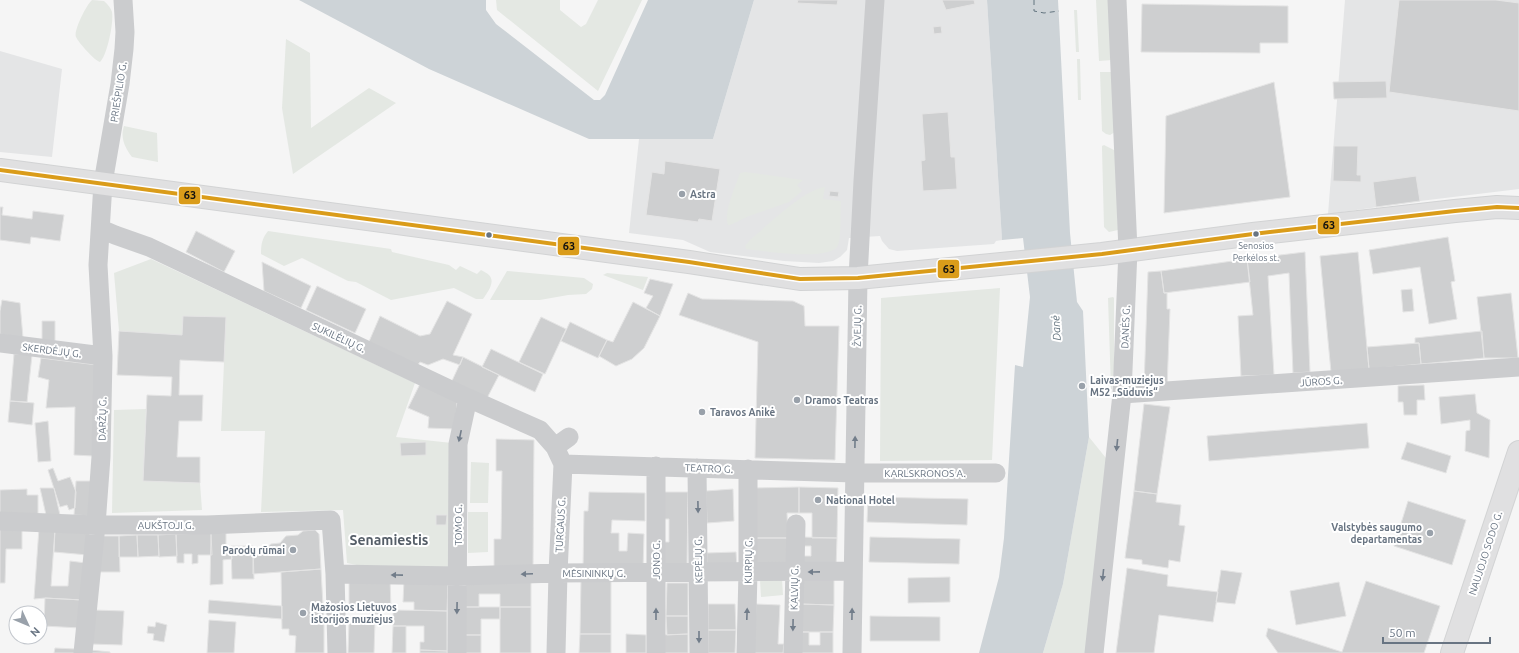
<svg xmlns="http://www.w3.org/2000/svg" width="1519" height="653" font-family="Ubuntu,sans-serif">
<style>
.built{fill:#e4e5e6}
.green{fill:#e4e8e3}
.water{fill:#cdd3d7}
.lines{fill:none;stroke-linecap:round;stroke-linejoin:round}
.ferry{stroke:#63747f;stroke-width:1;stroke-dasharray:5 4;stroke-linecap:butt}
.building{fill:#cecfd0;stroke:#e4e4e4}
.major-casing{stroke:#d2d3d4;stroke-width:24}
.minor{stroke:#cbccce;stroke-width:19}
.major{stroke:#e0e0e1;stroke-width:22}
.bus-1-casing{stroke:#fff;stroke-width:7}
.bus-1{stroke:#da9c1a;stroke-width:4}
.oneway{fill:#727d8a}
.poi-dot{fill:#99a1aa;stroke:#fff;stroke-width:1.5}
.bus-dot{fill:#687482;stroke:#fff;stroke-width:1.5}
.labels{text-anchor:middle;stroke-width:4;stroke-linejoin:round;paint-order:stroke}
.bus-label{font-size:9px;fill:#687482;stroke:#fff}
.street-label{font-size:10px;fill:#687482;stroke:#fff}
.poi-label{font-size:10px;font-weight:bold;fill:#687482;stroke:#fff;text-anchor:start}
.water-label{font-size:11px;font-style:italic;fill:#63747f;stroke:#fff}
.district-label{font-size:14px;font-weight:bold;fill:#555e68;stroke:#fff}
.line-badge{stroke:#fff;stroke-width:1.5}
.pale-badge-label{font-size:11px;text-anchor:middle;font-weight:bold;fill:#111}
</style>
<rect width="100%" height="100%" fill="#f5f5f5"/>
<path class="built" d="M754,0H987L1002,240L996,241L994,244L897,251L889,249L882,241L880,236L849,238L847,250L840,257L833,261L819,263L784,261L710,252L683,240L629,233L639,139H713Z
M1345,0H1519V189L1420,201L1328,214Z
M0,51L62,69L52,157L0,152Z"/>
<path class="green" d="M92,0L104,1C108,5 111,8 112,12C114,22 107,56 100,62C95,61 78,42 76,37C73,31 87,4 92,0Z
M496,0H560V10L581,27L586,24L598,0H642L598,91L497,10Z
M1096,0H1109L1112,60L1099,61Z
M1074,10H1077L1079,52H1076Z
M286,39L310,53L311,128L369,88L396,103L293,174L282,108Z
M1077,59H1080L1081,100H1078Z
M1100,72H1112L1115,132L1110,135L1106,134L1102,131Z
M124,126L157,133L158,162L132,157C125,148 120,138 124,126Z
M1104,145L1116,151L1118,230L1109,232L1104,227L1102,149V146Z
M745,172L803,180L797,185L802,191L789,202L749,216L730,225H728C723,214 736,185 740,173Z
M825,187L823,199L841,201C840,210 842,241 837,247C825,261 763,251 746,249L745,246L750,240C768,225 803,190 825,187Z
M268,231L391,249L392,252L449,265L456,270L460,266L477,274L481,270C483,271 487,273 489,275C496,282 487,293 483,299H476L454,288L391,300L356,282L348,281L302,258L284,266L261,254C261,245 262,238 268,231Z
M151,259L415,383L396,437L452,443L450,569H375L347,563L343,510L261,512L265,431H221L226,317L183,316L182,335L119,331L114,273Z
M507,271L584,278L593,284L592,289L586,294L568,295L540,300H490Z
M607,273L648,277L643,290L603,275Z
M1000,288L992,460L880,461L881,298Z
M1113,297L1114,298V367L1112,389H1111L1108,298Z
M146,409L143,481L200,483L202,510L112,513L114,410Z
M1089,437L1114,468L1094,653H1043L1063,584Z
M471,462L489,463L488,503H470Z
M468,512H488V552L468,553Z
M782,579L783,595L761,597L760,580Z"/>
<path class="water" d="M299,0H486V10L496,24L594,100H600L605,95L648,0H754L713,139H589L429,69Z
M987,0H1058L1070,233L1077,302L1083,311L1089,437L1063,584L1043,653H979L999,577L1004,538L1015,365L1023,367L1030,297L1023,238L1002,240Z"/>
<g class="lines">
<path class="ferry" d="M1034,0V11L1044,13L1059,11"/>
</g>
<path class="building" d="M798,0H838L837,5L797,3Z
M942,0H974L975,4L946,10Z
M1399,0H1496L1519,3V111L1389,92Z
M1142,4L1288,6V43H1260V53L1141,52Z
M941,26L942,33L934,34L933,27Z
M1386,81L1387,98L1334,99L1333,82Z
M1274,82L1290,197L1164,213L1166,116Z
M948,112L951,157H955L957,189L923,191L921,161L925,160L922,114Z
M1334,146H1358L1357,175H1361V182L1333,181Z
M665,161L720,169L712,221L699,219L698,222L646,215L652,172L664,174Z
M1416,176L1420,201L1376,207L1373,182Z
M830,191L839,192L838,197L829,196Z
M0,207H3L2,215L32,219L33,211L64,215L60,241L31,237L30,244L0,240Z
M196,231L235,251L224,272L186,252Z
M1448,237L1455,281L1451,282L1457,319L1429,324L1420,267L1373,274L1369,250Z
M1305,252L1310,372L1293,373L1289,273L1268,276L1274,375L1241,376L1238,316L1253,315L1247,259Z
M1358,252L1369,369L1331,372L1320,256Z
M1247,259L1250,282L1164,293L1161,271Z
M262,262L311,286L301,308L264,291Z
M1161,271L1164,293H1167V309H1170L1167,388L1144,387L1148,272Z
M650,279L673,284L660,316L646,308L653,296L644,293Z
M317,286L366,309L355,333L306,310Z
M1412,289L1414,311L1403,312L1401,290Z
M688,293L702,299L793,301L804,306L805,326H839L835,460L755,458L758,342L679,315Z
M1511,293L1518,358H1484L1477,297Z
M2,300L20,303L23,338L0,334V311Z
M447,301L472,314L453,355L463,357L460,365L443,359L428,365L420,362L417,366L368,344L380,316L420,336L430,334Z
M633,302L660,316L644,348L632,359L616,366L599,356L607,340L613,342Z
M183,316L226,317L224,362L180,360L179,395H203L202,421H179L177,457H200V483L143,481L147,395L171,396L172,377L117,375L119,331L182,335Z
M541,317L566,329L545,374L519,362Z
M42,321H55V341H42Z
M570,322L607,340L598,358L561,341Z
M1482,331L1484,358L1421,364L1419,343H1415V338Z
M1419,343L1421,364L1369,369L1367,347Z
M491,349L543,374L535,392L482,367Z
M14,354L32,355L27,402L10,401Z
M463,357L499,375L486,400L451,383Z
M41,358L97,365L93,456L74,455L75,407L46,408L49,380L38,377Z
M420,384L457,402L455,429L428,428L429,417L408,408Z
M1424,385L1425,400H1417V415H1404L1403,402H1398V386Z
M1475,394L1477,413L1490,420L1489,458L1465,451L1466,431L1470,430V420L1441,424L1439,397Z
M10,401L34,403L32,425L8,422Z
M1144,404L1170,407L1157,494L1134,491Z
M48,421L51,461L38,462L35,423Z
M1367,423L1369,448L1209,461L1207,436Z
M496,439L534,440L533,571L494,570V539H501L502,471H496Z
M426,442V455L401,456L400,443Z
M1407,442L1451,456L1446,473L1401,459Z
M53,468L58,481L70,477L76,492L75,508L69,510L67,505L60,507L48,470Z
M76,481H95L93,516L74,515Z
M799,487L838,488L837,538H812V513H799Z
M799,487V513H787L788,538H753V488Z
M40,488H54L60,515H46Z
M27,489V495H38V514L0,516V490Z
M733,489L734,521L707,523L706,491Z
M1134,491L1157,494L1156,502L1181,505L1179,525L1185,526L1180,562L1169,560L1168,568L1142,564V560L1125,558Z
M589,492L645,493V521L612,520L611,533H619V551H627L628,533L644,534L643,570L583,569L584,511H588Z
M660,492H688L687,568L660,567V542H669V519H659Z
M868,497L968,499L967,525L867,522Z
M1408,501L1466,520L1452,565L1394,546Z
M436,515H447L446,525H436Z
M0,527H22V549H6L5,583H0Z
M39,528L55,529L51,586H68L70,561L86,563L82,600L45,598L34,599Z
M55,529L90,531L88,555L54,552Z
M315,530L319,534L321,569L253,574V553L266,552V548L271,544L280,543L286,536L298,535L303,531Z
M211,533L212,555H198V563L192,564V554H184V563H177L176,534Z
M211,533H226V550H231L232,559L223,560V584L210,585Z
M176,534L177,556L159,557L158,535Z
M137,535L138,557H119V536Z
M137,535H158L159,556L138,557Z
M98,536H119L120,572H99Z
M802,537L837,538L836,568L800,567L801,556H811V546H802Z
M870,537L960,539L959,564L869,562Z
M753,538H788V566H753Z
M231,546H253L254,579H232Z
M736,552L737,568H707V553Z
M1127,568L1168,575L1167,586L1218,592L1213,622L1159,615L1154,653H1116Z
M321,569L324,625V653H295L296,636L289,635V629H282L281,572Z
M1221,570L1242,573L1235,604L1216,602Z
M801,577L834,578V605L800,604Z
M950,577V602L908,603V578Z
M349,579H390L391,609H382V614H370V609H349Z
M466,579L531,580V607H500V594H479V607H465Z
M404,580L448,581L447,611L414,610V602H403Z
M581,580H611V634H580Z
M1366,581L1440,606L1424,653H1278L1266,636L1268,628L1342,652Z
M1339,582L1346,616L1296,625L1290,591Z
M667,583H688V616H666Z
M45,598L82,600L80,628L44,626Z
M209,600L282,606V619L208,613Z
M708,604H735L736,630H708Z
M756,604L780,605L778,644H784L783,653H754Z
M800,604L834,605L833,632H800Z
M465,607H500V619H481V635H465Z
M500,607H531V653H500Z
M93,610L124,611L122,645L91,644Z
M393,610L447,611V651L420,650V642H424V626H393Z
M666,616H688V634L667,635Z
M870,616L940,617V641H870Z
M209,620L236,622L234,653H207Z
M156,622L167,625L164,642L153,640L154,634L147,633L148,626L155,627Z
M349,622H375L374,653H348Z
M393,626H406V653H392Z
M708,630H736L735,653H708Z
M800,632H809V645H820V632H833V653H800Z
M580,634H611V653H579Z
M626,634L646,635V653H626Z
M688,634V653H661L660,635Z
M465,635H481V653H465Z
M55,648L75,649V653H54Z
M90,650L110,652V653H90Z
M420,650L447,651V653H420Z"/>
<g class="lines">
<g class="major-casing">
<path id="major" d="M0,170L689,262L800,279L858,278L1102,254L1253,234L1455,211L1497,207L1519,208
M1452,653L1519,452"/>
</g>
<path class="minor" d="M101,229L115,235L149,247L468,398L540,430L555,447L563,464L558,573L556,653
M0,343L103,356
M1122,394L1519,367
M555,447L569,437
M563,464L855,473H996
M697,468L699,653
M0,521L96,525H207L331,520L335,574L337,653
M335,574L457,576L558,573L853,571
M83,653L96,525L101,457L103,356L98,265L103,183L120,84L124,49L125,32L123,0
M457,653L458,444L468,398
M656,653V466
M746,653L748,572V469
M793,653L796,524
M852,653L858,278L863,181L875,0
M1094,653L1122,394L1128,250L1117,0"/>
<use href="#major" class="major"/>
<g class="bus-1-casing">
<path id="bus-1" d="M0,170L689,262L800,279L858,278L1102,254L1253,234L1455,211L1497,207L1519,208"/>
</g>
<use href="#bus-1" class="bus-1"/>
</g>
<defs><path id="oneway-solid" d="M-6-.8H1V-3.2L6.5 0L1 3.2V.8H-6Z"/></defs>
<g class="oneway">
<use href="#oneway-solid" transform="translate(460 436) rotate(102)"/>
<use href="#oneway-solid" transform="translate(855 442) rotate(-89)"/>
<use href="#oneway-solid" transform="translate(1117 445) rotate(96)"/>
<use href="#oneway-solid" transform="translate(698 507) rotate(89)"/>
<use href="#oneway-solid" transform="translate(814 572) rotate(179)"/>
<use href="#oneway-solid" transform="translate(527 574) rotate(178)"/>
<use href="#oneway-solid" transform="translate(397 575) rotate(-179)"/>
<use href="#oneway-solid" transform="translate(1103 575) rotate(96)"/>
<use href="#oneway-solid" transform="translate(457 608) rotate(91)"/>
<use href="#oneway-solid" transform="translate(656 614) rotate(-90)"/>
<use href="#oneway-solid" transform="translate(747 614) rotate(-88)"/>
<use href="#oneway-solid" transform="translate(852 614) rotate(-89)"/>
<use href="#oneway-solid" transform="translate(793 625) rotate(91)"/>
<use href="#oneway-solid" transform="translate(699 637) rotate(90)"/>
</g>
<g class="poi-dot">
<circle cx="682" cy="194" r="4"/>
<circle cx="1082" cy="386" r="4"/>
<circle cx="797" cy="400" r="4"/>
<circle cx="702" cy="412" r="4"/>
<circle cx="818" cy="500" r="4"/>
<circle cx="1430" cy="533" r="4"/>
<circle cx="293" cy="550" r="4"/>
<circle cx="303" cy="613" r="4"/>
</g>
<g class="bus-dot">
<circle cx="1256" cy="234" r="3.5"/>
<circle cx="489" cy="235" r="3.5"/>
</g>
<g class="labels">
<g class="bus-label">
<text x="1256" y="249">Senosios<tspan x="1256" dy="12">Perkėlos st.</tspan></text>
</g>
<g class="street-label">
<text transform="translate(118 92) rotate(-81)" y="4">PRIEŠPILIO G.</text>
<text transform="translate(857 326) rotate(-89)" y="4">ŽVEJŲ G.</text>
<text transform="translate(1125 327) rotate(-88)" y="4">DANĖS G.</text>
<text transform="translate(339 337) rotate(25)" y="4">SUKILĖLIŲ G.</text>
<text transform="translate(52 350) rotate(7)" y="4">SKERDĖJŲ G.</text>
<text transform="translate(1321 381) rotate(-4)" y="4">JŪROS G.</text>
<text transform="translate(102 419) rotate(-89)" y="4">DARŽŲ G.</text>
<text transform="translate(709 468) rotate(2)" y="4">TEATRO G.</text>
<text x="925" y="477">KARLSKRONOS A.</text>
<text x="166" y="529">AUKŠTOJI G.</text>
<text transform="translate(458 525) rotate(-90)" y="4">TOMO G.</text>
<text transform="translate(560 525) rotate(-87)" y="4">TURGAUS G.</text>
<text transform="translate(1485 553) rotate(-72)" y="4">NAUJOJO SODO G.</text>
<text transform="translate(656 560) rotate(-90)" y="4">JONO G.</text>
<text transform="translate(698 560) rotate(-91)" y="4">KEPĖJŲ G.</text>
<text transform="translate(748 561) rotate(-89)" y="4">KURPIŲ G.</text>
<text x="594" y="577">MĖSININKŲ G.</text>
<text transform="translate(794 588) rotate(-89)" y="4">KALVIŲ G.</text>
</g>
<g class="poi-label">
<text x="690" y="198">Astra</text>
<text x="1090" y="384">Laivas-muziejus<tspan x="1090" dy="12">M52 „Sūduvis“</tspan></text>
<text x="805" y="404">Dramos Teatras</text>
<text x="710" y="416">Taravos Anikė</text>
<text x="826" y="504">National Hotel</text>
<text x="1422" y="531" text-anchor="end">Valstybės saugumo<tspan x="1422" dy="12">departamentas</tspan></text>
<text x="285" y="554" text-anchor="end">Parodų rūmai</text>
<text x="311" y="611">Mažosios Lietuvos<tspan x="311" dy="12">istorijos muziejus</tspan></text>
</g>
<g class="water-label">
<text transform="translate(1056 328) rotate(-93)" y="4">Danė</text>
</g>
<g class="district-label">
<text x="389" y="545">Senamiestis</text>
</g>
</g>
<g class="line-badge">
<rect x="178" y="186" width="23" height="19" rx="4" fill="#da9c1a"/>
<rect x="1317" y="216" width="23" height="19" rx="4" fill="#da9c1a"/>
<rect x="557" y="236" width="23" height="20" rx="4" fill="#da9c1a"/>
<rect x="937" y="259" width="23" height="20" rx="4" fill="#da9c1a"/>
</g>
<g class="pale-badge-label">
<text x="190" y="199">63</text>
<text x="1329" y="229">63</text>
<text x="569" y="250">63</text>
<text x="949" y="273">63</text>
</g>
<g transform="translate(28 625) rotate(134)"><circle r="19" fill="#ffffff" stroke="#c3c7cd"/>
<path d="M0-3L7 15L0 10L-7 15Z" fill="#99a1aa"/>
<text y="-6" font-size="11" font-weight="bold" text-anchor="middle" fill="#687482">N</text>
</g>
<path d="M1383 637v6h107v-6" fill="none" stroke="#687482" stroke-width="2"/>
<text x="1389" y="637" font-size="12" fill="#687482" stroke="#ffffff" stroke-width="3" paint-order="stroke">50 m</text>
</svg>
